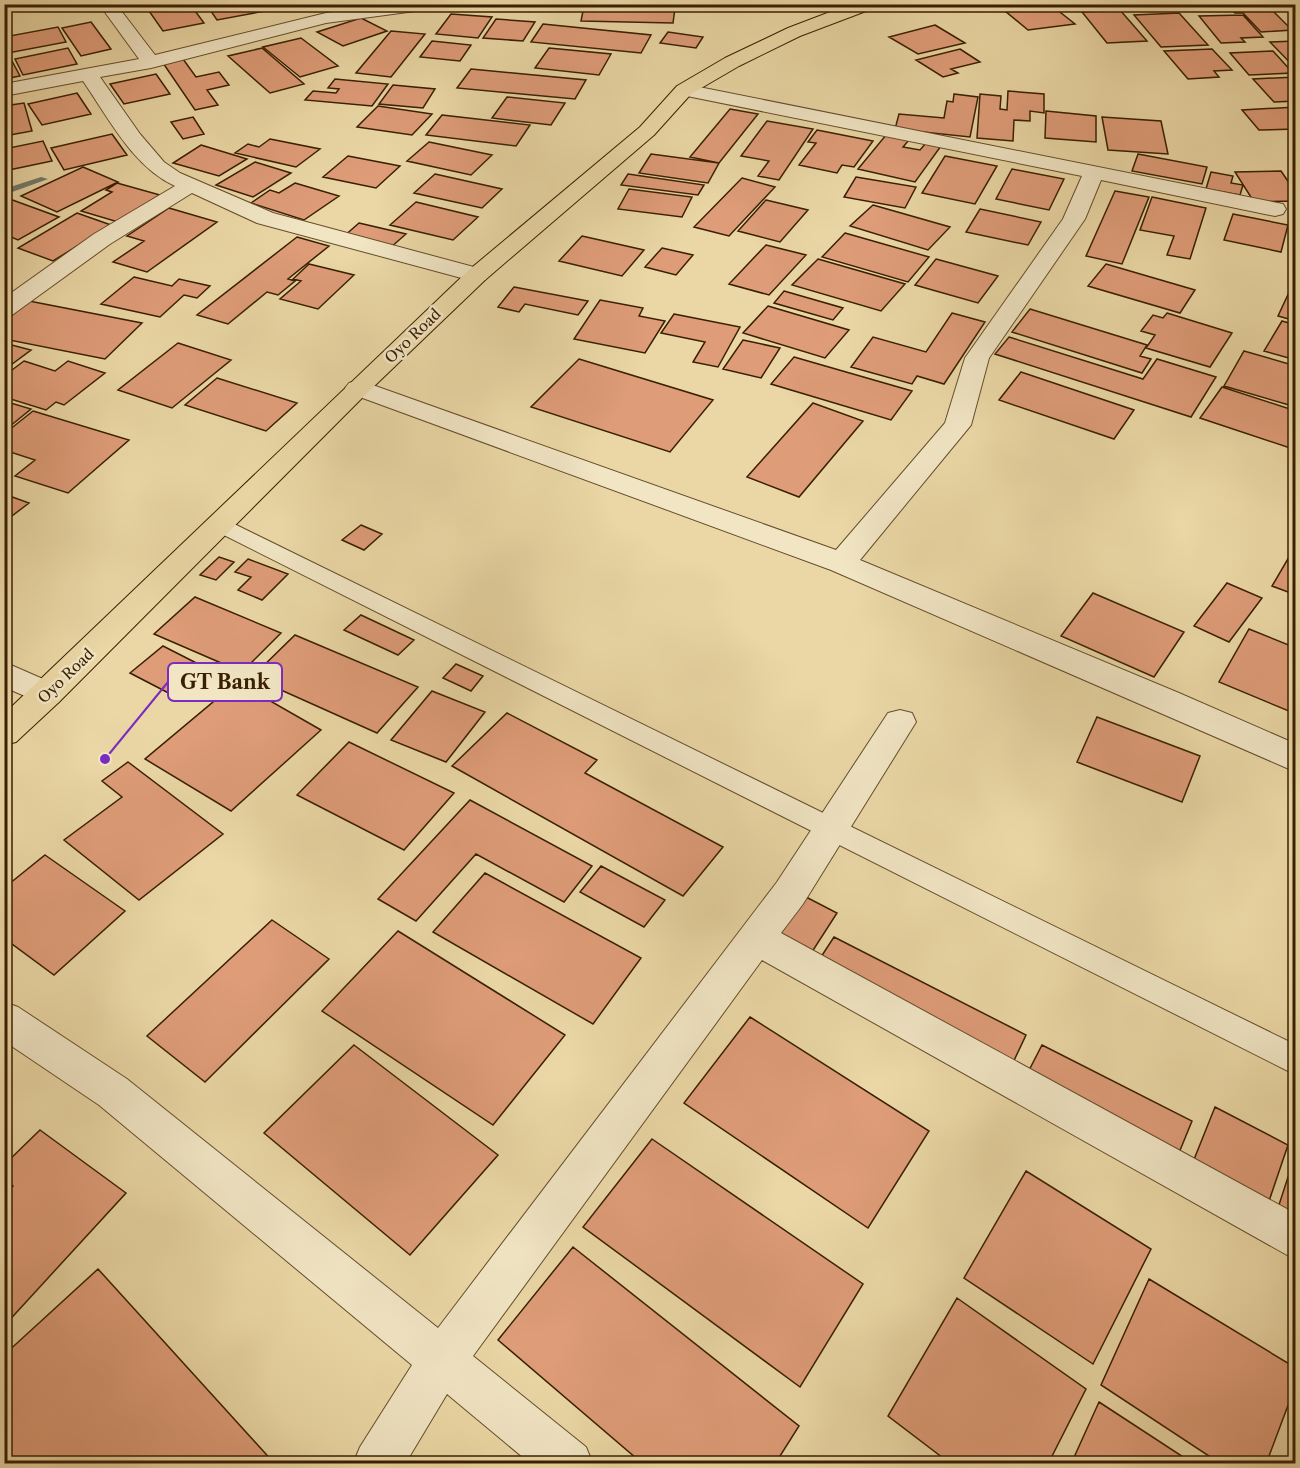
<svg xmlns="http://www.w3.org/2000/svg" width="1300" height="1468" font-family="'Libre Caslon Text',serif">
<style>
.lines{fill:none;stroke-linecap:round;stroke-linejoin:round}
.stream{fill:#737b69;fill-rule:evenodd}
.building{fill:#de9c78;stroke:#391f02;stroke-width:1.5}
.lane-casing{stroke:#654d2b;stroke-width:2}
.street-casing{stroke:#654d2b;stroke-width:2}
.primary-casing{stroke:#391f02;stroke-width:2}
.highway-casing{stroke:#391f02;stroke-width:2}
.lane{fill:#f1e5c4;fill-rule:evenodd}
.street{fill:#f1e5c4;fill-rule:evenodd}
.primary{fill:#ead7a5;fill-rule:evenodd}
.highway{fill:#ead7a5;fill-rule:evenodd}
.labels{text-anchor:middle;stroke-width:5;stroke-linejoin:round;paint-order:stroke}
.far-street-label{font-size:15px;fill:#391f02;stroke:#f1e5c4}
.leader{fill:none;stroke:#7b2cbf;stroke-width:2}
.callout-dot{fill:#7b2cbf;stroke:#f1e5c4;stroke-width:2}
.callout{fill:#f1e5c4;stroke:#7b2cbf;stroke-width:2}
.callout-label{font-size:20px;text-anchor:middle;font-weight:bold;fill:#391f02}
</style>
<rect width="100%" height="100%" fill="#ead7a5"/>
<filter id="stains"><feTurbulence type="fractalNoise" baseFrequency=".00333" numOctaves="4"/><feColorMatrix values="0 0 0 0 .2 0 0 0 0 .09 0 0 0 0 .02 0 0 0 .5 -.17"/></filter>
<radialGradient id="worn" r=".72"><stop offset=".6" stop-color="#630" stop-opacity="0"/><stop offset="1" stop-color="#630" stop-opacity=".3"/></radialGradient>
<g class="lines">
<path class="stream" d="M41,177L48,179L4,195V189Z"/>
</g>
<path class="building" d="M4,4H42L4,13Z
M183,4H190L204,23L163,31L149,11Z
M206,4H278L281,8L217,20Z
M307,4H351L311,11Z
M1266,4L1292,30L1261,32L1243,13H1235L1226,5Z
M1051,5L1075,24L1028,30L1005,11Z
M584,6L675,8L673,23L581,21Z
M1120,10L1147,41L1107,43L1082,12Z
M1179,13L1208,45L1161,47L1134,15Z
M451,14L492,17L478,38L436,34Z
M1243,15L1263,37L1241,38L1245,42L1221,43L1199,16Z
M361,18L387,31L343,46L317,32Z
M496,19L535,22L523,41L483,38Z
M91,22L111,49L81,56L62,28Z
M543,24L651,35L641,53L531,42Z
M935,25L965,43L918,54L889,37Z
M58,27L66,42L8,53L4,47V37Z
M391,31L425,34L391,77L356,73Z
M668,32L703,37L696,48L660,43Z
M301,38L338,66L300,77L263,47Z
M432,41L471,45L460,61L420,57Z
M1296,41V69L1270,42Z
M68,48L77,64L23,75L15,59Z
M262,48L304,84L270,93L228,56Z
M549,48L611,54L599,75L535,68Z
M960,49L980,62L951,69L958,73L943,77L916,60Z
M1212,49L1232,70L1214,71L1219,77L1188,79L1164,51Z
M1273,51L1293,73L1249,75L1230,53Z
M183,59L196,77L219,72L229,85L207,90L218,105L195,110L163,63Z
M12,61L20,76L4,79V63Z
M471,69L586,80L575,99L457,88Z
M156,74L170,94L124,104L110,84Z
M1296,77V101L1274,102L1253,79Z
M335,79L388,84L372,106L305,100L313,91L336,93L339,89L328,88Z
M393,85L435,89L423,108L379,104Z
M1008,91L1044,94V113L1030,111V121L1014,120L1013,141L977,138L980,94L1001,96L1000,109L1007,110Z
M77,93L91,114L42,125L28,104Z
M954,94L978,97L970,137L895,129L899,114L944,118L947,101L953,102Z
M507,97L565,103L551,125L492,118Z
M24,103L32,131L4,136V106Z
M378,106L432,114L412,135L357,127Z
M1296,107V129L1259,130L1242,110Z
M730,109L758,114L719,163L690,157Z
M1046,111L1096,116V142L1045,138Z
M442,115L530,125L516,146L426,135Z
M193,117L204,134L183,139L171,122Z
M1102,117L1161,121L1168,154L1108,150Z
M767,121L813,129L779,180L758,176L769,161L741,156Z
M817,130L873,141L854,167L842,165L837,173L799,165L816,143L808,142Z
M112,134L127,155L64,170L51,148Z
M886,135L909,140L903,147L920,150L926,143L941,146L915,182L858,169Z
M270,139L320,149L296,167L235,153L248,144L259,147Z
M43,141L52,161L4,171V149Z
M429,142L492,155L471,175L407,161Z
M201,145L247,159L219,176L173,163Z
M651,154L719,163L708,183L639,173Z
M1138,154L1207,167L1202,184L1132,171Z
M348,156L400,166L376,188L323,177Z
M945,156L997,166L975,204L922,193Z
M255,162L291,173L253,197L216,185Z
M83,167L118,182L57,212L21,196Z
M1012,169L1064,179L1049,210L996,199Z
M1281,171L1296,193V201L1254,202L1235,172Z
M1211,172L1233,176L1231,183L1243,185L1240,195L1206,189Z
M435,174L502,189L482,208L414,193Z
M628,174L704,185L698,195L621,185Z
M856,177L916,187L905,208L844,197Z
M742,178L775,187L729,236L694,227Z
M117,183L160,195L118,222L81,211L112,192L106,190Z
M295,183L339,196L304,220L251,203L270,190L279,193Z
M629,189L692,197L682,217L618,209Z
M1115,191L1149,197L1122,264L1086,256Z
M1152,197L1206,208L1190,259L1167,255L1174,236L1140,230Z
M7,198L59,217L18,240L4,234V199Z
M766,200L808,210L780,242L738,231Z
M416,202L478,217L453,240L390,225Z
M873,205L950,227L928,250L850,226Z
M169,208L217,222L147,272L113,262L144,241L127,236Z
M980,209L1041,222L1028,245L966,232Z
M77,213L111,225L53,261L18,248Z
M1233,214L1288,225L1281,252L1224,240Z
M359,223L406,234L390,248L343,237Z
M845,233L929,257L908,282L822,257Z
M582,236L644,250L622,276L559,261Z
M297,237L329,246L288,279L295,281L278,295L267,292L228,324L197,315Z
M766,245L806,255L769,295L729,284Z
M662,248L693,255L676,275L645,267Z
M1289,255H1296V278L1293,277Z
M818,259L905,284L881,311L792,285Z
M936,259L998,276L978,303L915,285Z
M309,264L354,275L318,309L280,299L301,281L293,279Z
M1106,264L1195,290L1180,313L1088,286Z
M134,277L172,286L179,279L210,286L197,298L184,295L160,317L101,304Z
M1293,284L1296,285V321L1278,316Z
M514,287L588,301L578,315L525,304L519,312L498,307Z
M784,291L843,308L833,320L774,303Z
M600,300L643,308L639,316L665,321L645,353L574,339Z
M29,301L142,323L105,359L4,339V322Z
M768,306L849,330L825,358L743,333Z
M1030,309L1147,345L1140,356L1151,359L1142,373L1012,332Z
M952,313L985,322L944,384L917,376L912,384L851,367L873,337L926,352Z
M1167,313L1232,333L1210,367L1146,348L1155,335L1141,331L1153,315L1163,318Z
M674,314L740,327L718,367L693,362L705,342L661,333Z
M1282,321L1296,325V360L1264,351Z
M1009,337L1143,379L1157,359L1216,377L1191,417L995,354Z
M743,340L780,348L761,378L723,369Z
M4,343L31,350L4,370Z
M178,343L231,360L172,408L118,390Z
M1244,351L1296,366V407L1224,386Z
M794,357L912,391L891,420L771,384Z
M579,359L713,400L670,452L531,407Z
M24,361L55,371L68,361L105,373L64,405L56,402L46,410L4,397V376Z
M1021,372L1134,410L1114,439L999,400Z
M217,378L297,403L266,431L185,405Z
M1222,387L1296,411V450L1200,418Z
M4,401L31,409L4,431Z
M813,403L863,421L799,497L747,477Z
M33,411L129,440L68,493L15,476L35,460L4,450V434Z
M4,494L29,503L4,522Z
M361,525L382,534L364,550L342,540Z
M1296,545V595L1272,586Z
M219,557L234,562L216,580L200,575Z
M248,559L288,574L262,600L238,590L251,577L235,572Z
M1227,583L1262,598L1229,642L1194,626Z
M1093,593L1184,632L1154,677L1061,636Z
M195,597L281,633L242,672L154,634Z
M361,615L414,640L398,655L344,630Z
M1249,629L1296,648V714L1219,682Z
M295,635L418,687L377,733L252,677Z
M163,646L216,673L184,701L130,673Z
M456,664L483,676L471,691L443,678Z
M237,682L321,730L231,811L145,759Z
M432,691L485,712L446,762L391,740Z
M507,713L597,760L585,773L723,847L683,896L452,766Z
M1097,717L1200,756L1182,802L1077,762Z
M349,742L454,793L404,850L297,795Z
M128,762L223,834L139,900L64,840L122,797L102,781Z
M470,800L592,866L564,902L476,854L416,921L378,899Z
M45,855L125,911L54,975L4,938V888Z
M601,866L665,900L644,927L580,892Z
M485,873L641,958L593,1024L433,932Z
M806,897L837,913L810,955L778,937Z
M272,920L329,959L205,1082L147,1036Z
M398,931L565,1035L493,1125L322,1011Z
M834,937L1026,1035L1010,1069L815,966Z
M750,1017L929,1131L868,1228L684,1103Z
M354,1045L498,1155L410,1255L264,1133Z
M1042,1045L1192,1121L1174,1165L1022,1084Z
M1215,1107L1288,1145L1269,1201L1193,1162Z
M40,1130L126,1193L4,1326V1195L13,1186L4,1179V1165Z
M652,1139L863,1284L800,1387L583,1227Z
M1026,1171L1151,1249L1093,1364L964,1278Z
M1288,1177L1296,1181V1224L1276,1214Z
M573,1247L799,1426L775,1464H643L498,1340Z
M98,1269L275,1464H4V1355Z
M1149,1279L1296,1368V1384L1266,1464H1221L1101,1385Z
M957,1298L1086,1389L1048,1464H951L888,1416Z
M1099,1402L1194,1464H1071Z"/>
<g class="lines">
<g class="lane-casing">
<path id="lane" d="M220,517L1296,1045V1075L212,529L209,524L212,519Z"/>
</g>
<g class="street-casing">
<path id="street" d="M99,4H116L155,55L326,13L387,4H438L430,9L326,23L151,68L100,77L140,134L164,162L180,173L273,213L485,270L489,275L485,280H469L257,223L192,193L110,244L12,315L4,317V298L94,234L175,186C133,167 108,117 83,81L4,96V84L139,59Z
M684,84L1283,204L1286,209L1283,214L1275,216L1101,180L1085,219L989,358L971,425L860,560L1179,693L1296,744V772L831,570L349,393L345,388L349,383L358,380L367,383L836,550L945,423L965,358L1063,219L1082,176L677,94L674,90Z
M4,662L59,686L64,694L59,702L48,706L4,687Z
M900,710L912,713L916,722L803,904L781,933L1296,1214V1260L762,960L473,1356L586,1447L593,1464H531L447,1394L405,1464H353L360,1447L412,1365L99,1105L4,1041V1002L18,1007L127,1079L438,1328L777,882L888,713Z"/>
</g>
<g class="primary-casing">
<path id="primary" d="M823,4H842L851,13L848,17H836Z"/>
</g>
<g class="highway-casing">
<path id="highway" d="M851,4H876L874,8L800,36L739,66L691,94L654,135L485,280L367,393L59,702L16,742L4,745V714L469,270L640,127L677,86L725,58L788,28Z"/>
</g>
<use href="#lane" class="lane"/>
<use href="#street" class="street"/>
<use href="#primary" class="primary"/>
<use href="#highway" class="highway"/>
</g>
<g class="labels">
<g class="far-street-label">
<text transform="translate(413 336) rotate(-44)" y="5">Oyo Road</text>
<text transform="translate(66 676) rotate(-44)" y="5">Oyo Road</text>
</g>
</g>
<path class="leader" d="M105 759L168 682"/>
<circle class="callout-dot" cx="105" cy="759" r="6"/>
<rect class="callout" x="168" y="663" width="114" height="38" rx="6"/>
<g class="callout-label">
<text x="225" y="689">GT Bank</text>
</g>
<rect width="1300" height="1468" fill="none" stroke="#ead7a5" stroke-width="24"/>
<rect x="6" y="6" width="1288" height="1456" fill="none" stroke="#391f02" stroke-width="3"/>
<rect x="12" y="12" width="1276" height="1444" fill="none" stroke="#391f02" stroke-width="1.5"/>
<rect width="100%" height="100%" filter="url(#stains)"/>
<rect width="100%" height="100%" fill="url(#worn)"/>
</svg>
